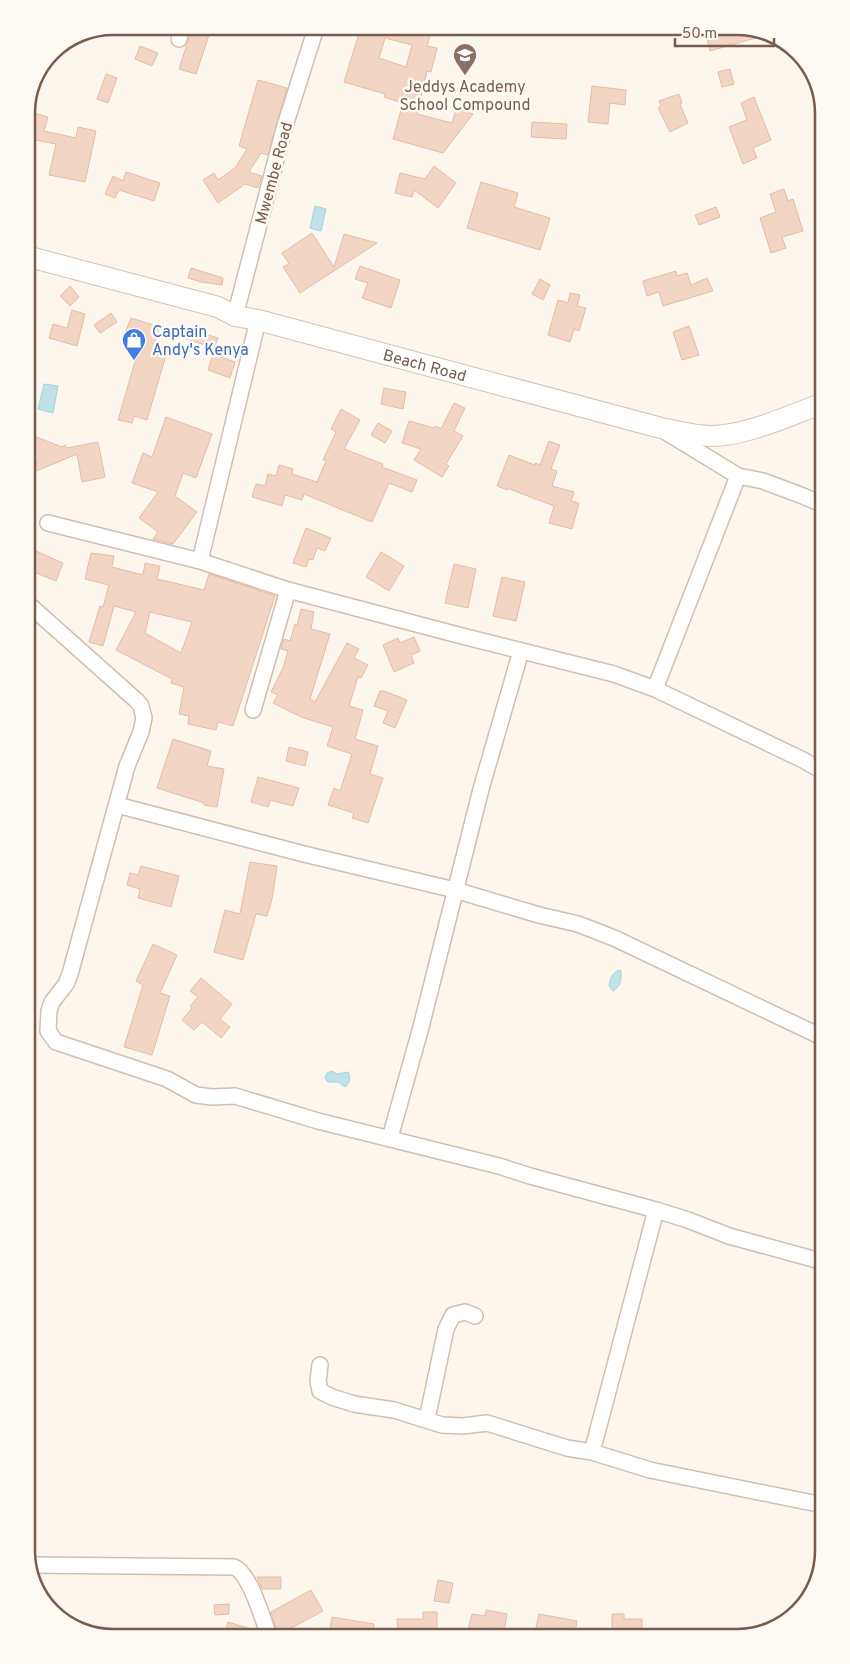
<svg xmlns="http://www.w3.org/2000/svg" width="850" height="1664" font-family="Overpass,sans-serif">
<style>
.water{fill:#bfe3e8;stroke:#a5d3da}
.building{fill:#f3d5c3;stroke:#e6bba3;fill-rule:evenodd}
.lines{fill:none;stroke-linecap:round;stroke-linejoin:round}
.minor-casing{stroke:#d1beb0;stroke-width:18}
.secondary-casing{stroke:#d6c0b0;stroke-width:22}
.minor{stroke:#fff;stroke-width:15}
.secondary{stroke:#fff;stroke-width:20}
.labels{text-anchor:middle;stroke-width:5;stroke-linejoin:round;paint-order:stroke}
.education-label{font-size:16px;fill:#785e54;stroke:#fffaf3}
.street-label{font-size:16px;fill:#7a5c4d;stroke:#fffaf3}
.shop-label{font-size:16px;fill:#366cbe;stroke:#fffaf3;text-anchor:start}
.rim{fill:none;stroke:#7a5c4d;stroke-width:2.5}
</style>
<rect width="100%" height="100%" fill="#fdf6ec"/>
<path class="water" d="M315,206L326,209L321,231L310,228Z
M44,384L58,386L53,413L38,409Z
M619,970L621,971C622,980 620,987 613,991L609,986C610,979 612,973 619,970Z
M332,1071L337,1074L348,1072C351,1079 350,1082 345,1087L338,1082H328L325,1078L327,1073Z"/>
<path class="building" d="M738,26H743L766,35L710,51L706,35Z
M432,29L427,46L437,48L431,72L427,71L417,114L452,123L456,109L473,114L443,153L393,139L403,103L384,97L385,94L344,82L360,30ZM385,38L412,45L406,67L379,58Z
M191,32H210L196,74L179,69Z
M140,46L158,53L152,66L135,59Z
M730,69L734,84L722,87L718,72Z
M106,74L117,78L108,103L97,99Z
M258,80L287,88L268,155L261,153L249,172L262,176L258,188L245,184L218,203L203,180L214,173L218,180L235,168L247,149L239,146Z
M592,86L626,90L625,105L610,103L608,124L588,122Z
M679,94L682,103L680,104L688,123L670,132L658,108L661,106L659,101Z
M754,97L771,140L753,148L757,158L743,164L729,127L747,120L741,103Z
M34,113L48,117L44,131L76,138L78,127L96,131L85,182L49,175L56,144L35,140L30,159L26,158V127L30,128Z
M532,122L567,124L566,139L531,137Z
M434,166L456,183L438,208L414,190L412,197L395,193L400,173L425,179Z
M126,172L160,183L154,201L119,190L115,198L105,194L113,176L123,181Z
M481,182L518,193L514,207L550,218L540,250L467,228Z
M784,189L788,201L793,199L803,231L782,237L786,248L771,253L760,218L776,212L770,194Z
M716,207L720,217L699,225L695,215Z
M312,233L334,267L344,234L377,243L300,293L283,267L289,264L282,253Z
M360,266L400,280L391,308L362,298L368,283L355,279Z
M191,268L223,278L222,285L201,282L188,278Z
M676,271L677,276L687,273L691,285L707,278L713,291L663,306L659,292L647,296L643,281Z
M540,279L550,285L543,300L532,294Z
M70,286L79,297L70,306L60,296Z
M570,293L580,295L577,306L586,308L579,331L574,329L570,342L548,335L558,300L568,303Z
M72,310L85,314L77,346L49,338L53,324L67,328Z
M111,313L117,322L100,333L94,325Z
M131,318L160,327L155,344L168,348L147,420L134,416L132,423L118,420L141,341L124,335Z
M689,326L699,355L682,360L673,332Z
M187,328L218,338L214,348L183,338Z
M213,354L235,362L230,378L208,370Z
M384,388L406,392L403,409L381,404Z
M454,403L465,408L454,431L463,436L446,464L449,466L442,477L414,460L421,449L402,443L409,421L434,428L436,426L441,429Z
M341,409L360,420L344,449L383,464L382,467L417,480L412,492L389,483L372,522L304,494L302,500L285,495L282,506L252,497L256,484L265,486L268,474L276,476L279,465L293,469L292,474L317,482L326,461L323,460L336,432L331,429Z
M166,417L212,434L196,478L183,473L175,496L197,512L173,544L153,539L158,532L139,518L158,492L132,483L143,453L152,457Z
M378,423L392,431L385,443L371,435Z
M26,433L62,447L65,445L67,448L98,442L105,477L82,482L77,454L34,472L37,462L26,458Z
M549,441L560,445L551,469L557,471L552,486L574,492L571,501L579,503L572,529L549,523L554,506L507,488V490L497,486L509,455L535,465V463L540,465Z
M306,528L331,538L325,551L317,548L313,560L309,559L306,567L293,563Z
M36,551L63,563L56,581L29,570Z
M381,552L404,566L389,591L366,577Z
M91,553L114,556L112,567L143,575L145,563L160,566L157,579L204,590L209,574L275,596L233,726L218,722L216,730L188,724L189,716L179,714L184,687L171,683L172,679L116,650L136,612L114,606L103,646L89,642L100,606L103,607L109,585L85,579ZM150,612L192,622L181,653L145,633Z
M454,564L476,569L468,608L445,603Z
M502,577L525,582L516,621L493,616Z
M301,609L314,612L311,629L330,634L310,699L315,702L347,643L359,649L354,658L368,665L361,678L358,677L349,706L363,710L355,739L378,746L370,774L383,778L368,823L352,818L354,813L328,805L334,788L340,791L352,754L327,746L333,727L301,717L273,703L278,695L271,692L283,668L288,651L281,649L284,639L290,641L295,624L297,625Z
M414,637L420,651L411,655L414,663L394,672L383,645L398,638L400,643Z
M380,691H384L407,700L395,728L383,723L388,711L374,706Z
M173,739L211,751L207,766L224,769L217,807L204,805V803L157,788Z
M289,747L308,752L305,766L286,761Z
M258,777L299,788L293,806L270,800L268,807L251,802Z
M250,862L277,866L272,899L267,916L256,914L243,960L214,952L225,910L240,914Z
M141,866L179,876L171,907L138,898L140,889L127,885L130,873L138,875Z
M153,944L177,955L160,993L170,996L152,1055L124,1047L143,985L136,981Z
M201,978L232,1004L220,1019L230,1027L221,1038L202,1022L194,1030L182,1020L192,1008L190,1006L198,997L190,991Z
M257,1577H281V1589H262Z
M438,1580L453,1583L449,1603L434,1601Z
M311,1590L323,1611L278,1635L271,1612Z
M229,1604V1614L215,1615L214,1605Z
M486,1610L507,1614L504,1631L490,1628L489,1634H485L468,1630L472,1614L485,1616Z
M423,1612H437V1633L398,1634L397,1619H423Z
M539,1614L577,1621L575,1633L535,1632Z
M612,1614H624V1619H642V1632L612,1633Z
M332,1617L374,1624L373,1635H329Z
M228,1622L248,1628L246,1636H224Z"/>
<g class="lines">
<g class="minor-casing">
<path id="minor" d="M179,39L180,32
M235,316L284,129L315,31
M666,432L738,476L763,481L803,496L824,505
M48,523L200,561L288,590L462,636L614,674L655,689L803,760L824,772
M200,561L258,320
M26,602L137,701L141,706L144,718L141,732L127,766L70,974L66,984L52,1002L49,1011L48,1031L56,1042L167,1079L196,1095L212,1097L235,1096L318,1121L499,1166L530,1176L656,1210L688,1220L729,1236L824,1262
M655,689L738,476
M253,710L288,590
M117,805L304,854L455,890L539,915L578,924L614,938L824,1038
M390,1138L421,1027L481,789L521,651
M656,1210L592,1452L650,1470L823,1505
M320,1365L318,1381L320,1391L332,1397L354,1404L394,1410L442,1425L463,1426L487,1423L567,1448L592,1452
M427,1419L446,1329L453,1315L465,1312L475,1316
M29,1565L234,1567C250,1573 263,1620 269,1636"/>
</g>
<g class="secondary-casing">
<g id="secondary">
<path id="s1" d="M26,256L218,307L235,316L258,320L661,428C677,431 695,436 711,436C746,436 790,415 824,403"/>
</g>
</g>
<use href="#minor" class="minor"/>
<use href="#secondary" class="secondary"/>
</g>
<defs>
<g id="school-pin" transform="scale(1.25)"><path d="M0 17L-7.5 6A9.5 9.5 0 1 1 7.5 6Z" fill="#8d6e63" stroke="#fffaf3"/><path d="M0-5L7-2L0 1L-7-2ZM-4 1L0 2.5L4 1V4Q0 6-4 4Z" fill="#fff"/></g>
<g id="shop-pin" transform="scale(1.25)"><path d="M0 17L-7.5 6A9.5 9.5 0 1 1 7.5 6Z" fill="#3f7fe0" stroke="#fffaf3"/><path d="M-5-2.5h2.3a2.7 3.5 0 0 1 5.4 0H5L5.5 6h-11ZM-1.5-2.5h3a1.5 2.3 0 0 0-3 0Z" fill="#fff"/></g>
</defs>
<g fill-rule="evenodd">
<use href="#school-pin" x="465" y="55"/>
<use href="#shop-pin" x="134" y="340"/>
</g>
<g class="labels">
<g class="education-label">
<text x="465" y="92">Jeddys Academy<tspan x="465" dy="18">School Compound</tspan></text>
</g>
<g class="street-label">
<text transform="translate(273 173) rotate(-75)" y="6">Mwembe Road</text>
<text dy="6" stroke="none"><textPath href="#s1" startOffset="414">Beach Road</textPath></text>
</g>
<g class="shop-label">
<text x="152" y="337">Captain<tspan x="152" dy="18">Andy's Kenya</tspan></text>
</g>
</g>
<path d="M0 0H850V1664H0ZM113 35H737A78 78 0 0 1 815 113V1551A78 78 0 0 1 737 1629H113A78 78 0 0 1 35 1551V113A78 78 0 0 1 113 35Z" fill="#fffaf3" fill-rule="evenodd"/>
<path class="rim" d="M113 35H737A78 78 0 0 1 815 113V1551A78 78 0 0 1 737 1629H113A78 78 0 0 1 35 1551V113A78 78 0 0 1 113 35Z"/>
<path d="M675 38v8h99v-8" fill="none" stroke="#7a5c4d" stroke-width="2.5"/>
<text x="682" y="38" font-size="15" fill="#7a5c4d" stroke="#fffaf3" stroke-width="4" paint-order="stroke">50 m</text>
</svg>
